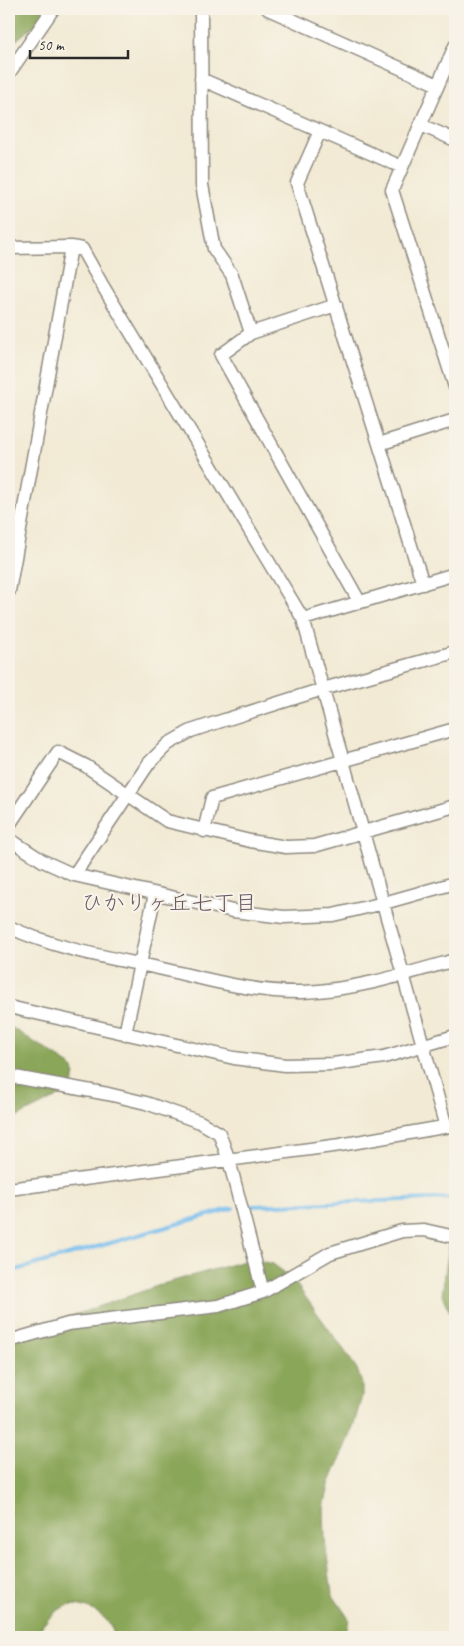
<svg xmlns="http://www.w3.org/2000/svg" width="464" height="1646" font-family="Caveat,'Klee One',sans-serif">
<style>
.forest{fill:#8aa658;stroke:#5a6842}
.lines{fill:none;stroke-linecap:round;stroke-linejoin:round}
.stream{stroke:#76bdee;stroke-width:4}
.minor-casing{stroke:#8e8a80;stroke-width:15}
.minor{stroke:#fff;stroke-width:12}
.labels{text-anchor:middle;stroke-width:4.5;stroke-linejoin:round;paint-order:stroke}
.neighbourhood-label{font-size:22px;fill:#695762;stroke:#f7f3e8}
</style>
<rect width="100%" height="100%" fill="#f7f3e8"/>
<filter id="ink" filterUnits="userSpaceOnUse"><feTurbulence type="fractalNoise" baseFrequency=".02" numOctaves="2"/><feDisplacementMap in="SourceGraphic" scale="10" xChannelSelector="R" yChannelSelector="G"/><feConvolveMatrix kernelMatrix="1 2 1 2 8 2 1 2 1" color-interpolation-filters="sRGB"/></filter>
<filter id="wash" filterUnits="userSpaceOnUse"><feTurbulence type="fractalNoise" baseFrequency=".0096" numOctaves="4" result="noise"/><feDisplacementMap in="SourceGraphic" scale="20" xChannelSelector="R" yChannelSelector="G"/><feGaussianBlur stdDeviation="1.12" result="paint"/><feColorMatrix in="noise" values="0 0 0 0 0 0 0 0 0 0 0 0 0 0 0 0 0 1.4 0 .05"/><feComposite in="paint" operator="in"/></filter>
<g filter="url(#wash)">
<rect width="100%" height="100%" fill="#f2ead4"/>
<path class="forest" d="M9,9H54L9,46Z
M9,1026L67,1063L73,1069L75,1075L72,1085L63,1094L9,1121Z
M449,1245L455,1249V1324L442,1295Z
M251,1259L273,1264L285,1273L296,1284L344,1350L357,1369L362,1384V1396L354,1424L329,1485L324,1508L325,1540L332,1594L349,1619L347,1629L342,1637H113C116,1619 84,1601 67,1606C53,1610 42,1627 33,1637H9V1341L66,1318L166,1283Z"/>
<g class="lines">
<path class="stream" d="M252,1206L455,1198
M9,1272L233,1208"/>
</g>
</g>
<g filter="url(#ink)">
<g class="lines">
<g class="minor-casing">
<path id="minor" d="M201,9L202,185L214,249L232,275L251,333
M268,9L438,85
M455,46L392,190L455,387
M9,73L53,9
M201,79L402,167
M421,125L455,140
M320,131L297,183L423,584
M9,248L71,247L82,249L101,283L303,619L446,1127
M336,305L251,333L221,355L359,601
M379,444L455,420
M9,591L71,247
M303,619L455,574
M9,825L58,752L86,766L167,821L250,841L286,847L314,846L455,806
M204,831L212,798L455,729
M9,839L43,861L74,875L233,911L284,917L333,915L384,903L455,883
M74,875L149,763L168,744L191,731L215,723L323,689L455,652
M9,927C56,949 107,957 158,968C206,979 254,993 303,992C355,990 406,974 455,960
M9,1007L234,1058L285,1065L333,1064L384,1057L455,1036
M125,1034L155,894
M9,1076L108,1094L146,1103L200,1122L219,1133L229,1160L263,1292
M9,1189L340,1145L455,1125
M9,1341L68,1324L218,1306L263,1292L330,1253L402,1231L424,1230L455,1237"/>
</g>
<use href="#minor" class="minor"/>
</g>
</g>
<g class="labels">
<g class="neighbourhood-label">
<text x="169" y="910">ひかりヶ丘七丁目</text>
</g>
</g>
<rect width="464" height="1646" fill="none" stroke="#f7f3e8" stroke-width="30"/>
<path d="M30 50v8h98v-8" fill="none" stroke="#2b2b2b" stroke-width="2.5"/>
<text x="38" y="50" font-size="15" fill="#2b2b2b" stroke="#f7f3e8" stroke-width="4" paint-order="stroke">50 m</text>
</svg>
